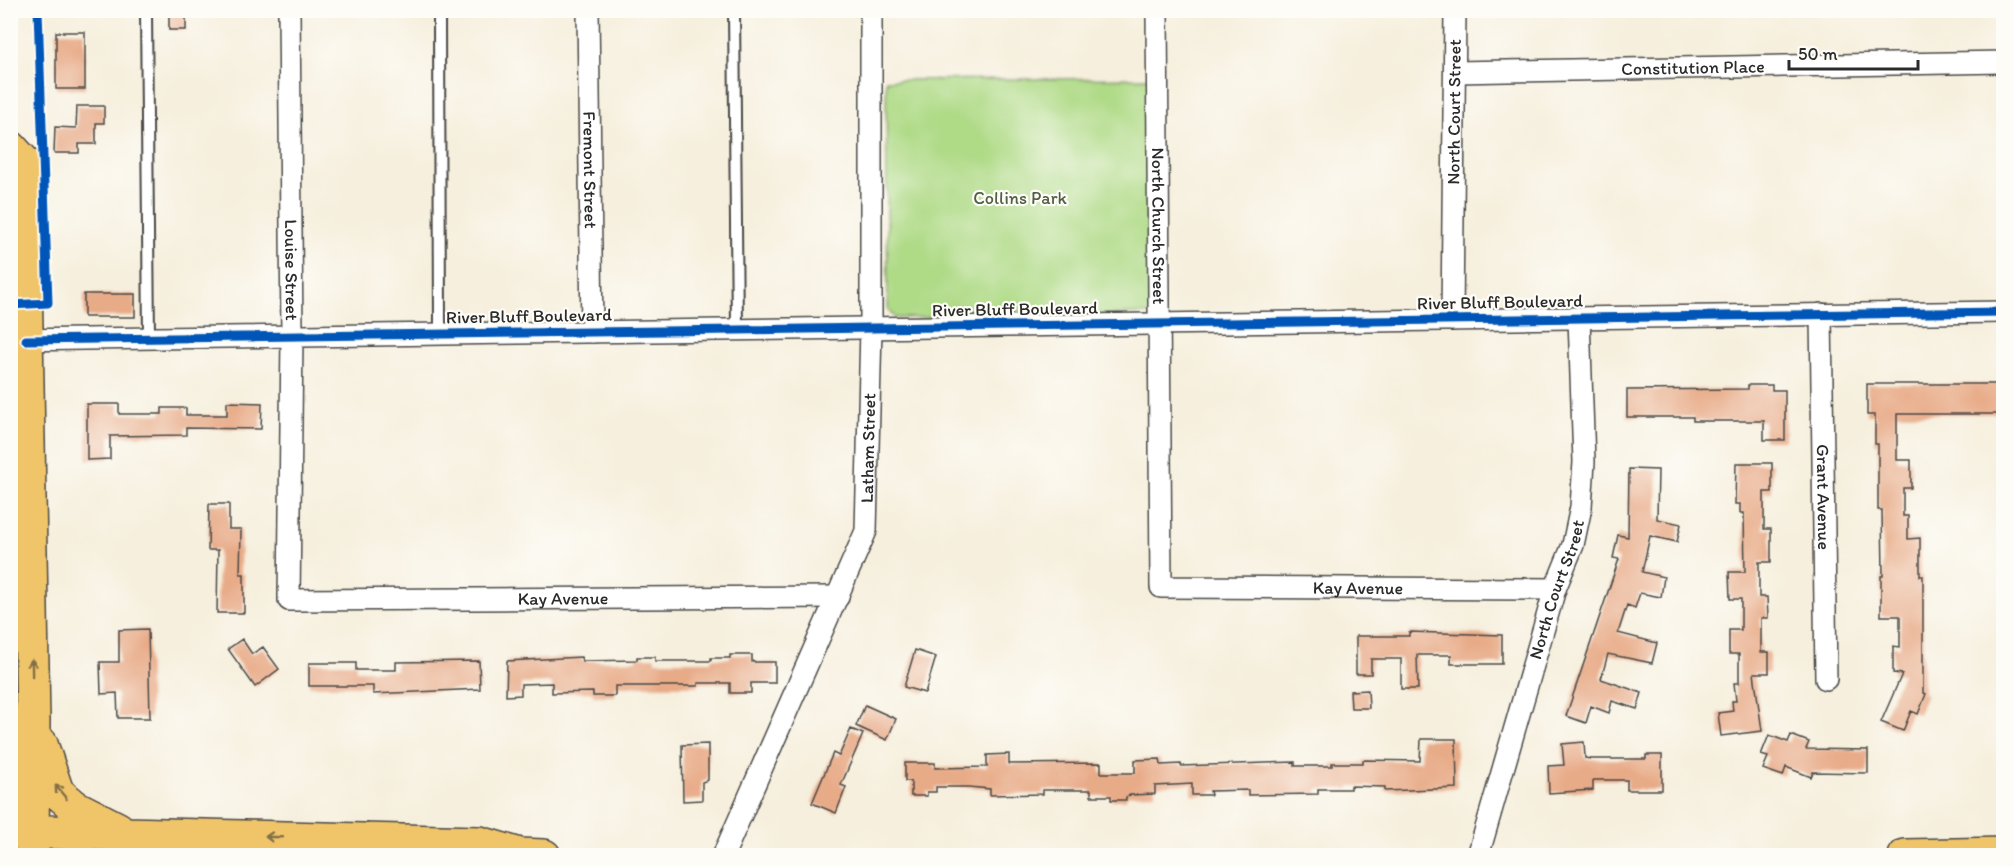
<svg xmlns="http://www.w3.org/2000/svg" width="2014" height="866" font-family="Itim,sans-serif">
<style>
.green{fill:#afda86;stroke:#6d8258;stroke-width:1.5}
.building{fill:#e8ab88}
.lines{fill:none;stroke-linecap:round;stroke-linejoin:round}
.service-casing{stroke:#494846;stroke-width:14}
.minor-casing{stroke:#494846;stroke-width:24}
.primary-casing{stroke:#494846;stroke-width:36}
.service{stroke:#fff;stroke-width:10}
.minor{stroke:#fff;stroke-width:21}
.primary{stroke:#f0c469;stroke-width:33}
.cycleway-casing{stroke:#fdfcf7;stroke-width:13}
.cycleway{stroke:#0057b8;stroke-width:9}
.oneway{stroke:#847047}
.labels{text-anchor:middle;stroke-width:4.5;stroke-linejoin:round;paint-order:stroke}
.street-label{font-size:18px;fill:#2b2b2b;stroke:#fdfcf7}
.park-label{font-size:18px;fill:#536046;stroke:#fdfcf7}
</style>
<rect width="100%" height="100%" fill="#fdfcf7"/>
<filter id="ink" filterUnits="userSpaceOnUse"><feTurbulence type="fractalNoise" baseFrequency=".0167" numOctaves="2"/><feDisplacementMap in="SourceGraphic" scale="12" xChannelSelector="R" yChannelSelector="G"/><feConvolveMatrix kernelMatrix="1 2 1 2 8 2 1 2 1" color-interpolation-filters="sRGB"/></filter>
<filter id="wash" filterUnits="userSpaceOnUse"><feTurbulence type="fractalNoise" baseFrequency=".008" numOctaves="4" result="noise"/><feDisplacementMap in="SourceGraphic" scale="24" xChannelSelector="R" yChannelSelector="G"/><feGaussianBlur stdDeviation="1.35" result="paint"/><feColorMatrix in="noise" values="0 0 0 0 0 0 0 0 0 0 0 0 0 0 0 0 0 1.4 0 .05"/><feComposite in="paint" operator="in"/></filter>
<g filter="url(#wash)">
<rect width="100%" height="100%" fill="#f6efdd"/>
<path class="green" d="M1155,78L1151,314L895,318L888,309L886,80Z"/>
<g id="blocks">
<path class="building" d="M169,13H186V30H169Z
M56,32H85V89H56Z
M77,106H104V123H96V144H79V153H54L55,127L76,128Z
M84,294H135V317H84Z
M1867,384H2004V414H1897V460H1911V488H1903V516H1908V539L1920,538V576H1923V693L1926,694L1918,714L1911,711L1903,731L1881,722L1902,674L1893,673V646L1900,647V616H1881V576H1883L1882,510H1878V444H1875V415H1867Z
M1748,385H1772V390H1785V440H1764V421H1693V417H1627V390L1748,389Z
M227,402L262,403L261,429L186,428V435L110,436V459L87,460V404H119V414H162V408H186V415H227Z
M1736,463H1772V492H1764V529H1771V562H1759V597H1767L1768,618H1761V652H1769V673H1754L1762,731L1721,736L1718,713L1733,711L1732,701H1736L1734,683H1739V654H1729V630H1741V599H1730L1729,572H1745L1744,513H1740V504H1735Z
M1629,469L1658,470L1657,519L1681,524L1677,542L1650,536L1642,572L1664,577L1661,597L1640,593L1635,608L1627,605L1618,633L1657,643L1652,663L1608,654L1601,679L1642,693L1637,709L1612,701L1609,713L1591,706L1586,723L1566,716L1619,559L1613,558L1618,535L1628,537Z
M209,504H229V529H241L240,574H244V613H217L218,550H208Z
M148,629L150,718H118L117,693L101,694L100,662H119V630Z
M1409,632L1502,635V664H1451V655H1417L1418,689H1401V659H1371V674H1356V636H1409Z
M242,639L252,654L263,647L279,669L255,687L228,649Z
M915,650L936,657L925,693L904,687Z
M730,655H752V662H775V683H751V693H730V683H698V686H615V696H593V692L552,693V683L521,684V695L506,696L507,661L581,657L582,661L637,660V657H655V661H711V658H730Z
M479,661L480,689L373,694V686H309V663H356V670H396V662Z
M1368,690L1369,708H1351L1350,691Z
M865,705L896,719L887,740L856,726Z
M851,729L863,734L841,785L846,787L836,813L812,803L833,753L839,756Z
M1769,735L1788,742L1791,735L1809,742L1806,749L1868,750V773L1813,772L1811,777L1786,767L1783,776L1763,769L1768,757L1761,755Z
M1421,739H1456L1457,788L1385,791V787L1350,786V789H1318V794L1248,795V790L1210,791L1211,795H1192V784L1155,786V794L1130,795L1126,797V800H1111V796H1091V790H1043V794L990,795V789L969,787H936V792H927V796H911V781H905V763H935V768L987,767V755L1009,754V764L1101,763V773H1135V760L1160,759L1161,765L1181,764V766L1295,762V766H1332V763H1363V760L1420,761Z
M1584,742L1585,758L1591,759H1646V755H1662V790H1627V780H1593V790L1549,793L1548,766L1564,765L1562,744Z
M708,744V780L702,782V800L683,801L682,745Z"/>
</g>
</g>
<g filter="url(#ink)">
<use href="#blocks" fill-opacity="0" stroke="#494846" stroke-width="1.5"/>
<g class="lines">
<g class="service-casing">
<path id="service" d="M146,10L149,338
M439,10L440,334
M734,10L737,330"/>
</g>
<g class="minor-casing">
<g id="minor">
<path id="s1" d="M289,10L292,336L289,600L838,597"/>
<path id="s2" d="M588,10L592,332"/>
<path id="s3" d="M1157,10L1161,587L1555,589"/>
<path id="s4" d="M1456,72L2004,62"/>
<path id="s5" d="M1821,314L1826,679"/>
<path id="s6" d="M1452,320L1455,10"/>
<path d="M15,340L2004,312"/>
<path id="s7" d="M723,856L866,531L871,328V10"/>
<path id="s8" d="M1478,856L1555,589L1573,545L1581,507L1584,462L1579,318"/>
</g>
</g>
<g class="primary-casing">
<path id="primary" d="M10,147L23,161L33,720L32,856
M41,744L57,792L75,807L118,829
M10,831L480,843L520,855L544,856
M1905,856L2004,854"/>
</g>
<use href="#service" class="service"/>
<use href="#minor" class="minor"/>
<use href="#primary" class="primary"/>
<g class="cycleway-casing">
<path id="cycleway" d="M10,305L48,303L38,10
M26,340L2004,312"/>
</g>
<use href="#cycleway" class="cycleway"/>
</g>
<defs><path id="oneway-shaft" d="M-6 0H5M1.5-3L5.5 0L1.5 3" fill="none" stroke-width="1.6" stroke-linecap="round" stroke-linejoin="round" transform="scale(1.5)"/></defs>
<g class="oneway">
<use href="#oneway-shaft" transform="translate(32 668) rotate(-91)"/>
<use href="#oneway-shaft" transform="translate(61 792) rotate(-129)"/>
<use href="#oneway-shaft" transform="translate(274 837) rotate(-178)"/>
</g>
</g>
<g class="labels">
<g class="street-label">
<text dy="6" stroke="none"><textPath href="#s4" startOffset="237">Constitution Place</textPath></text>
<text dy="6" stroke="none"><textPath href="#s6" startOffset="208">North Court Street</textPath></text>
<text dy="6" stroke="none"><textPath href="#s2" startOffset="160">Fremont Street</textPath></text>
<text dy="6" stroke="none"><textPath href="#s3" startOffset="216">North Church Street</textPath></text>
<text dy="6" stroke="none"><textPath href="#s1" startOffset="260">Louise Street</textPath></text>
<text transform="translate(1500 302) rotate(-1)" y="6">River Bluff Boulevard</text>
<text transform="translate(1015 309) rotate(-1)" y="6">River Bluff Boulevard</text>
<text transform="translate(529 316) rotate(-1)" y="6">River Bluff Boulevard</text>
<text dy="6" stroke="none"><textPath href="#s7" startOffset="438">Latham Street</textPath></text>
<text dy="6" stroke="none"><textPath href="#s5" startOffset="183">Grant Avenue</textPath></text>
<text dy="6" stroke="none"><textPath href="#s3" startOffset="774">Kay Avenue</textPath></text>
<text dy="6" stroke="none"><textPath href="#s8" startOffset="278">North Court Street</textPath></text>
<text dy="6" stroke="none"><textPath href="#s1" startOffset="864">Kay Avenue</textPath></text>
</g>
<g class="park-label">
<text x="1020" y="204">Collins Park</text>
</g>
</g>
<rect width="2014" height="866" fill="none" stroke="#fdfcf7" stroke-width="36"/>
<path d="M1789 60v9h129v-9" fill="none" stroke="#2b2b2b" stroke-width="3"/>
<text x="1798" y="60" font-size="18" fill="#2b2b2b" stroke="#fdfcf7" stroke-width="4.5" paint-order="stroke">50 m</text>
</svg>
